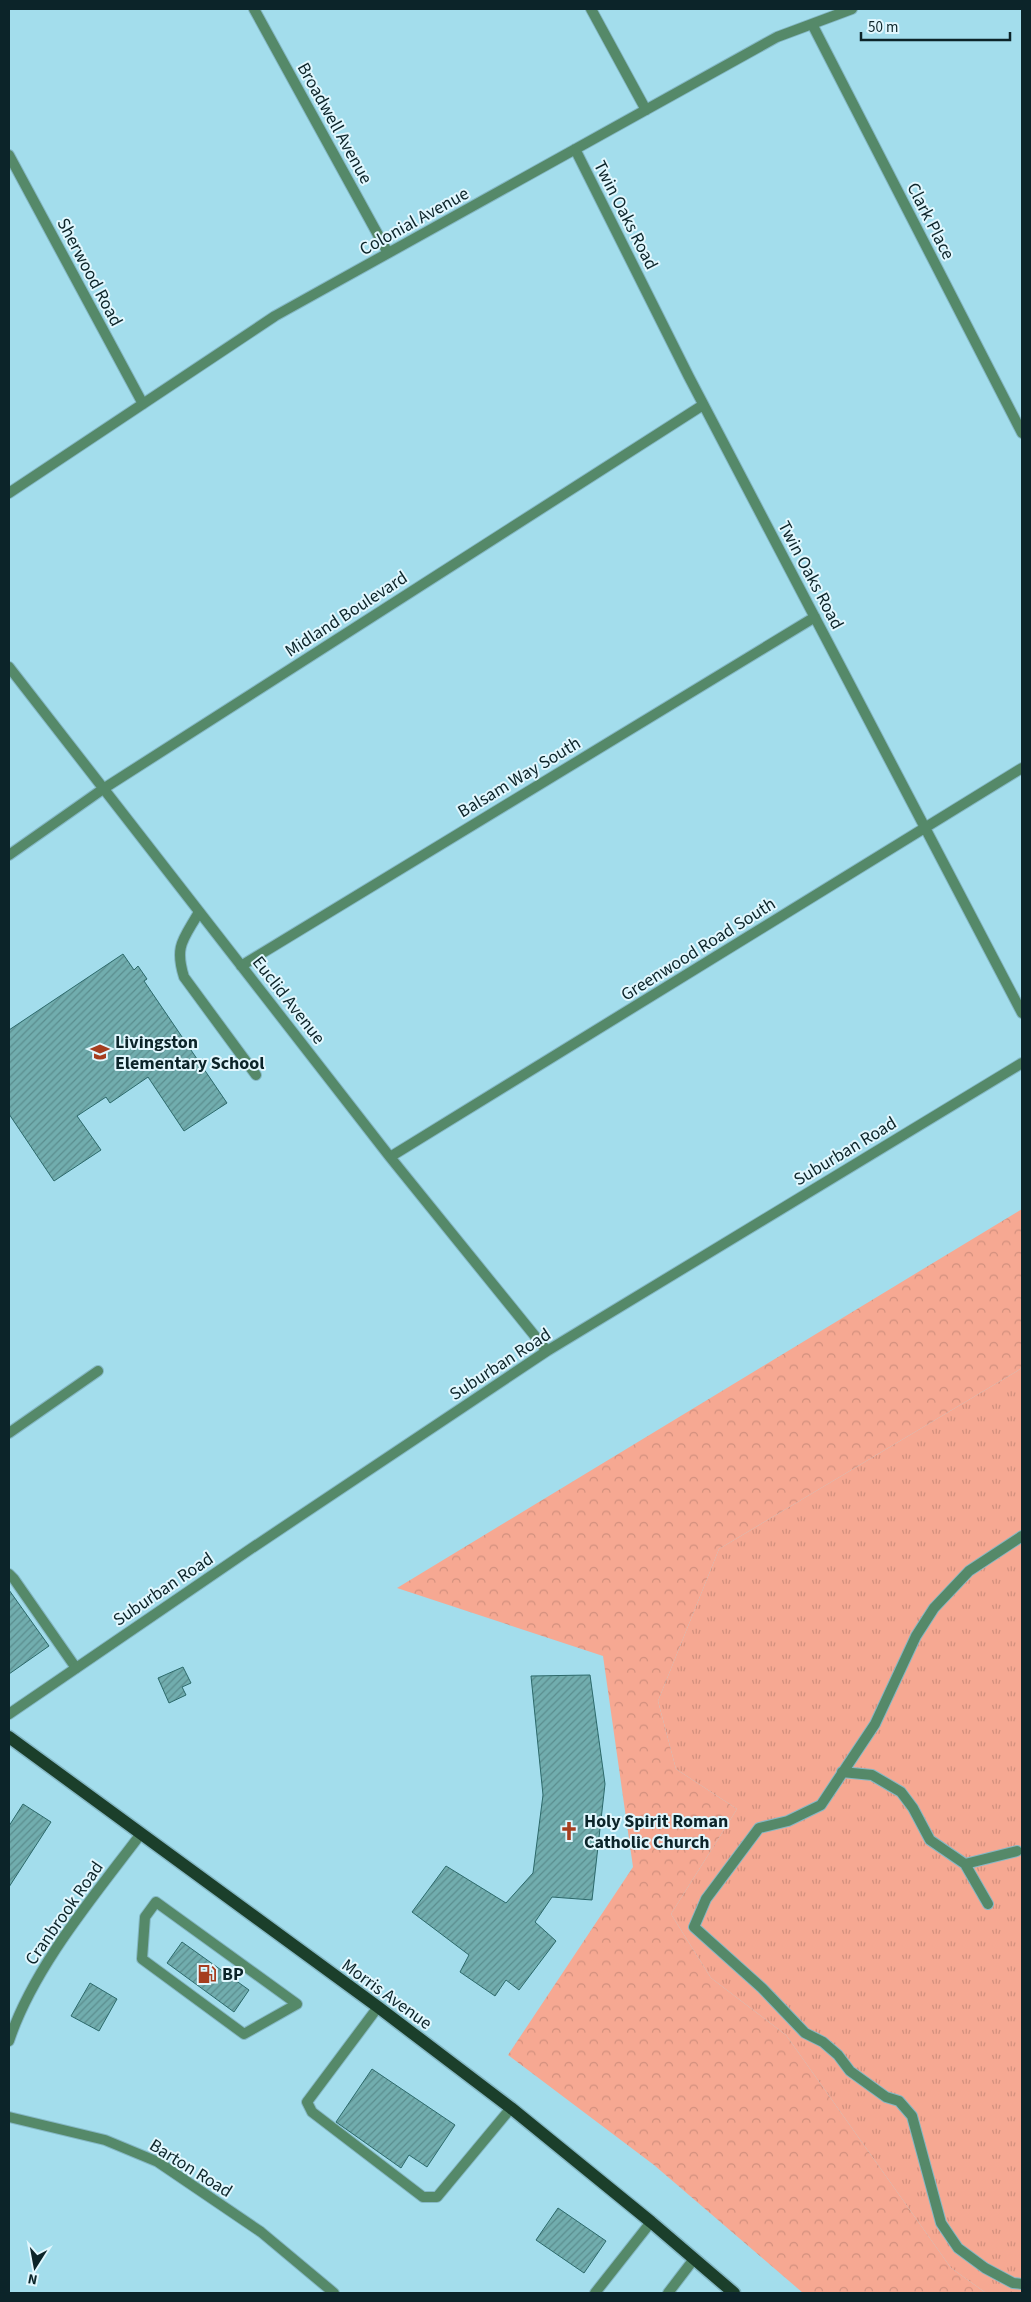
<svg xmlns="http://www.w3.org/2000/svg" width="1031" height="2302" font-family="'Source Sans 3',sans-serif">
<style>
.grass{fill:url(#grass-tufts)}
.forest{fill:url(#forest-crowns)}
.building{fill:url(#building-hatch);stroke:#2c696a}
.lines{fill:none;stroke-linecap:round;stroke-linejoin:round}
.lane-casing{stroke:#85b8c5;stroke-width:12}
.street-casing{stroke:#85b8c5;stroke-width:12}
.primary-casing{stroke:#85b8c5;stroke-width:15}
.lane{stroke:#558969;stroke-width:10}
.street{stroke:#558969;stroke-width:10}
.primary{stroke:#1b3f2b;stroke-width:12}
.labels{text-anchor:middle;stroke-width:4;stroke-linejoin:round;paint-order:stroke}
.street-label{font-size:18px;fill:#0c2429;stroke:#e1f7fe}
.poi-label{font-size:18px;font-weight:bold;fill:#0c2429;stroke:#e1f7fe;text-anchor:start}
</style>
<defs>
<pattern id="grass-tufts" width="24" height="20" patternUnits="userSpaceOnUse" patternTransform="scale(1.25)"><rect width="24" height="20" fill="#f6a892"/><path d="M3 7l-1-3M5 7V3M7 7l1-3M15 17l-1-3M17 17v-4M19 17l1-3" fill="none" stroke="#d2907e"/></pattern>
<pattern id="forest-crowns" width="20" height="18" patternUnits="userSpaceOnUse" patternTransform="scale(1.25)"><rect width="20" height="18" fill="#f6a892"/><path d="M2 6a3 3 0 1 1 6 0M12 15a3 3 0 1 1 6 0" fill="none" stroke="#d2907e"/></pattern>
<pattern id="building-hatch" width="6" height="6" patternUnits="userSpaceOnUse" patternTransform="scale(1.25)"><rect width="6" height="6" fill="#71adae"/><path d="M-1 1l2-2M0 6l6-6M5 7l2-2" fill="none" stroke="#5b8d8e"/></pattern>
</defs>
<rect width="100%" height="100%" fill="#a3ddec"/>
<path class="grass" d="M1022,1368V2293H986L951,2268L786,2035L711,1978L671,1914L737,1809L676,1769L658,1701L719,1549Z"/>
<path class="forest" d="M1022,1209V1368L719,1549L658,1701L676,1769L737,1809L671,1914L711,1978L786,2035L951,2268L986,2293H803L654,2165L508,2055L633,1867L603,1656L397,1588Z"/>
<path class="building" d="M123,954L134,970L138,966L147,979L144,981L227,1103L184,1131L148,1077L110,1103L106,1097L77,1116L101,1150L54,1181L9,1114V1030Z
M9,1590L49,1646L9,1674Z
M183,1667L191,1683L182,1687L186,1695L169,1703L158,1678Z
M590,1675L605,1784L592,1900L552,1897L535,1922L556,1941L519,1990L506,1980L495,1996L460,1972L469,1955L412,1912L446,1866L506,1903L533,1873L543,1795L531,1676Z
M23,1804L51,1822L9,1887V1826Z
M182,1942L249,1990L234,2012L167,1963Z
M90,1983L117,1999L99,2031L71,2016Z
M372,2069L455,2125L427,2167L409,2155L401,2168L336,2122Z
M558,2208L606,2241L584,2273L536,2240Z"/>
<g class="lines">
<g class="lane-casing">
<path id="lane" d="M199,912C184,939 174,945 184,977L256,1075
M1022,1536L969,1571L934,1608L916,1636L875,1724L821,1805L788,1821L759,1828L706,1899L694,1927L762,1988L805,2033L823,2042L838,2055L850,2071L886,2097L899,2101L912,2116L941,2223L958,2248L985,2268L1013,2283L1022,2284
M9,1574L14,1579L76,1668
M842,1772L872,1775L901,1792L913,1808L930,1840L965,1864L988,1904
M965,1864L1017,1851
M156,1902L297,2004L244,2034L142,1959L145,1917Z
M378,2007L307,2102L312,2112L423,2197H437L511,2108
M668,2293L694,2259"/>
</g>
<g class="street-casing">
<path id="street" d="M254,9L388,253
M591,9L646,110
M812,24L1022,433
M575,149L689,377L1022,1013
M9,155L143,404
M9,493L275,316L777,37L852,9
M9,667L390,1157L547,1351
M9,855L103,789L703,405
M241,966L815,617
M390,1157L1022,768
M9,1433L98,1371
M9,1714L255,1546L547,1351L1022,1063
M9,2041C33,1968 94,1896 140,1835
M9,2117L105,2140L158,2162L261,2232L334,2293
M595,2293L651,2222"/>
</g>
<g class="primary-casing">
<path id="primary" d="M9,1737L378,2007L511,2108L651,2222L734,2293"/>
</g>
<use href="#lane" class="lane"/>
<use href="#street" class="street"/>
<use href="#primary" class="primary"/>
</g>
<defs>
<g id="school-bare" transform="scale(1.5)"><path d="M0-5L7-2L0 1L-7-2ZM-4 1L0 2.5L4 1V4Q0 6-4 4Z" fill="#a63e1f" stroke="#e1f7fe" stroke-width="2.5" paint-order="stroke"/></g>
<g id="church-bare" transform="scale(1.5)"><path d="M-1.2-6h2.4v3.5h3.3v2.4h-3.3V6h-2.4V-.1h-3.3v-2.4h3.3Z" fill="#a63e1f" stroke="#e1f7fe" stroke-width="2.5" paint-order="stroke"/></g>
<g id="fuel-bare" transform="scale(1.5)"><path d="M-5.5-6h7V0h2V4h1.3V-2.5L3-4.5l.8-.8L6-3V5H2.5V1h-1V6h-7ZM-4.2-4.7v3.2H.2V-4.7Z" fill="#a63e1f" stroke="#e1f7fe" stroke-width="2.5" paint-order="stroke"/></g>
</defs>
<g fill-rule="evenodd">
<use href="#school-bare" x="100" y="1052"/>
<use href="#church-bare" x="569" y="1831"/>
<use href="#fuel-bare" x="207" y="1974"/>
</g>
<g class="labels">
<g class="street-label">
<text transform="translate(335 123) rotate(61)" y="6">Broadwell Avenue</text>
<text transform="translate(626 215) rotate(63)" y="6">Twin Oaks Road</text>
<text transform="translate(414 221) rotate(-29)" y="6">Colonial Avenue</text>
<text transform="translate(931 221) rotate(63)" y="6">Clark Place</text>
<text transform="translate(90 272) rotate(62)" y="6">Sherwood Road</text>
<text transform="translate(811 575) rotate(62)" y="6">Twin Oaks Road</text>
<text transform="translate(346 614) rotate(-33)" y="6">Midland Boulevard</text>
<text transform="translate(519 777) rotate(-31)" y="6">Balsam Way South</text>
<text transform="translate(698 949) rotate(-32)" y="6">Greenwood Road South</text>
<text transform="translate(289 1000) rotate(52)" y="6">Euclid Avenue</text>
<text transform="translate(845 1151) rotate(-31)" y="6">Suburban Road</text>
<text transform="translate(500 1364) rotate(-33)" y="6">Suburban Road</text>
<text transform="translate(163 1589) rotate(-34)" y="6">Suburban Road</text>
<text transform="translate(64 1913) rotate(-55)" y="6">Cranbrook Road</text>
<text transform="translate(387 1994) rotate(36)" y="6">Morris Avenue</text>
<text transform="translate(191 2168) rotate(32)" y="6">Barton Road</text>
</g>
<g class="poi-label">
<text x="115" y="1048">Livingston<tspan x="115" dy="21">Elementary School</tspan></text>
<text x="584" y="1827">Holy Spirit Roman<tspan x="584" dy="21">Catholic Church</tspan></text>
<text x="222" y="1980">BP</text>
</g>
</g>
<rect width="1031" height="2302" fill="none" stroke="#0c2429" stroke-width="20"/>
<g transform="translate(35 2267) rotate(191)" stroke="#e1f7fe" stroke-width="4" paint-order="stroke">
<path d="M0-4L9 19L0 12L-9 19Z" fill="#0c2429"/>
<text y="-8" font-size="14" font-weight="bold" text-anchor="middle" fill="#0c2429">N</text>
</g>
<path d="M861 32v8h149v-8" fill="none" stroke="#0c2429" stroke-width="2.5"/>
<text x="868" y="32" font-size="15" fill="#0c2429" stroke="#e1f7fe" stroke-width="4" paint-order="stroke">50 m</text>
</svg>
